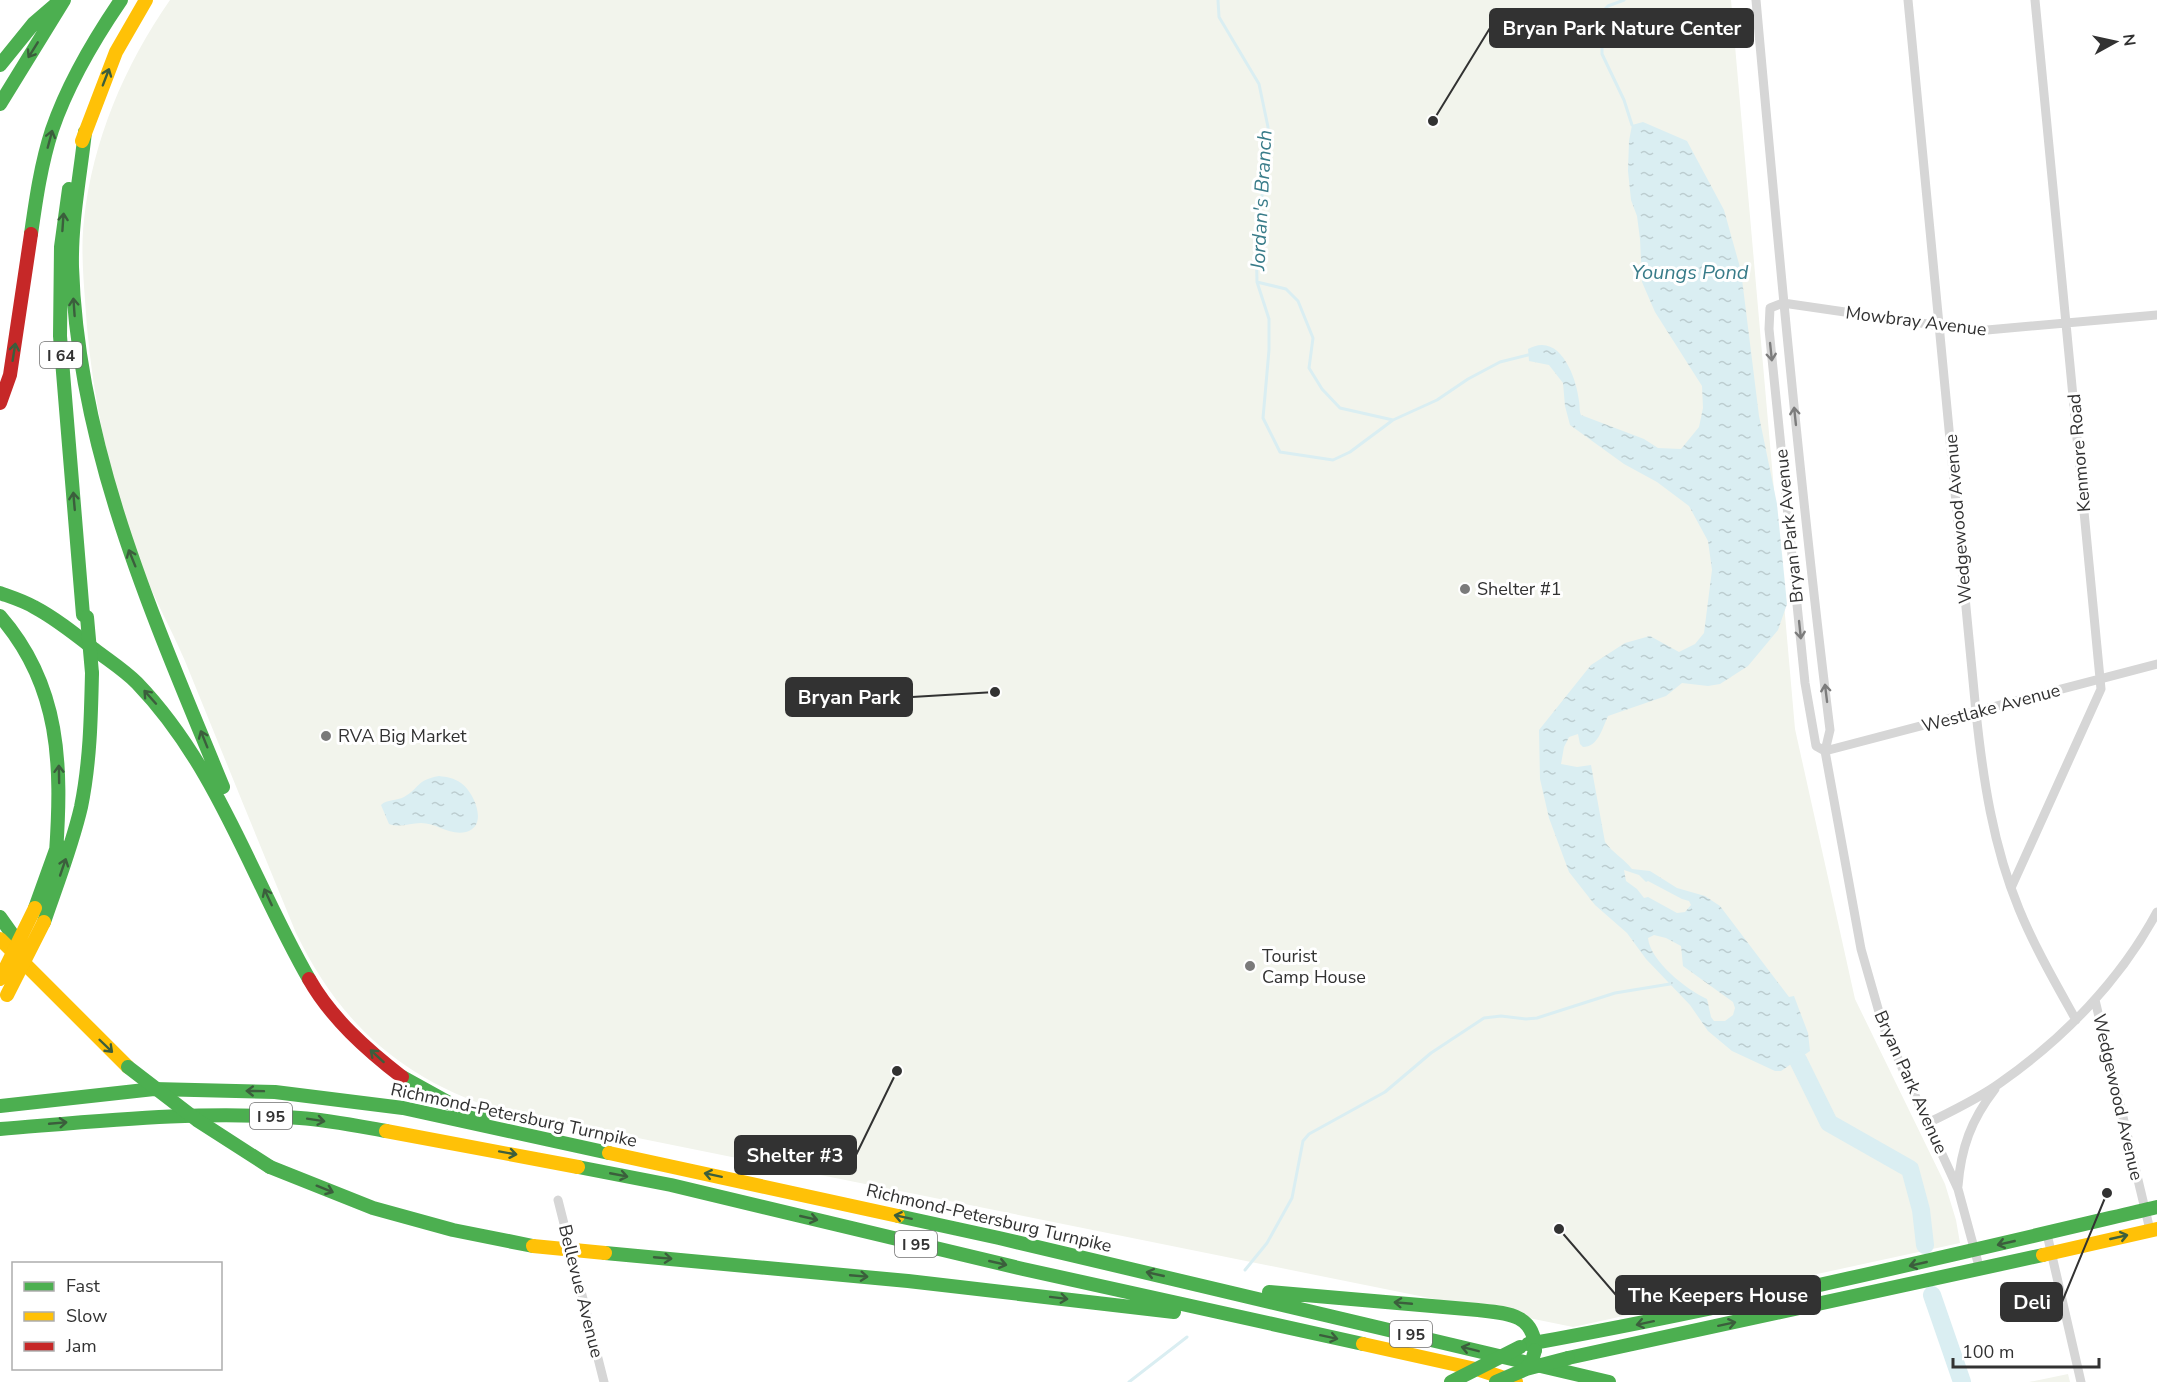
<svg xmlns="http://www.w3.org/2000/svg" width="2157" height="1382" font-family="'Nunito Sans',sans-serif">
<style>
.park{fill:#f2f4ec}
.water{fill:url(#water-ripples);fill-rule:evenodd}
.lines{fill:none;stroke-linecap:round;stroke-linejoin:round}
.stream{stroke:#daeef2;stroke-width:3}
.river{stroke:#daeef2;stroke-width:18}
.street{stroke:#d6d6d6;stroke-width:9}
.fast{stroke:#4caf50;stroke-width:14}
.slow{stroke:#ffc107;stroke-width:14}
.jam{stroke:#c62828;stroke-width:14}
.fast-bridge{stroke:#4caf50;stroke-width:14}
.slow-bridge{stroke:#ffc107;stroke-width:14}
.oneway{stroke:#3b5e3c}
.oneway2{stroke:#7c7c7c}
.poi-dot{fill:#7a7a7a;stroke:#fff;stroke-width:2}
.labels{text-anchor:middle;stroke-width:6;stroke-linejoin:round;paint-order:stroke}
.shield{fill:#fff;stroke:#707070;stroke-width:1.5}
.shield-label{font-size:16px;font-weight:bold;fill:#323232}
.street-label{font-size:18px;fill:#323232;stroke:#fff}
.poi-label{font-size:18px;fill:#323232;stroke:#fff;text-anchor:start}
.water-label{font-size:20px;font-style:italic;fill:#397c89;stroke:#fff}
.leader{fill:none;stroke:#323232;stroke-width:2}
.callout-dot{fill:#323232;stroke:#fff;stroke-width:2}
.callout{fill:#323232;stroke:#323232;stroke-width:2}
.callout-label{font-size:20px;text-anchor:middle;font-weight:bold;fill:#fff}
</style>
<defs>
<pattern id="water-ripples" width="26" height="14" patternUnits="userSpaceOnUse" patternTransform="scale(1.5)"><rect width="26" height="14" fill="#daeef2"/><path d="M2 4q2-2 4 0t4 0M15 11q2-2 4 0t4 0" fill="none" stroke="#bccdd0"/></pattern>
</defs>
<rect width="100%" height="100%" fill="#fff"/>
<path class="park" d="M170,0H1731L1795,729L1855,999L1945,1184L1956,1220L1960,1243L1573,1327L499,1110C402,1079 340,1024 296,933C259,843 222,752 185,661C170,626 151,593 138,557C108,474 90,387 85,300C83,274 81,246 84,220C92,142 125,64 170,0Z
M2068,1374L2070,1382H2029Z"/>
<path class="water" d="M1643,122L1687,141L1724,210L1741,271L1759,416L1777,504L1787,604L1778,630L1748,666L1720,684L1708,686L1682,683L1666,696L1608,716C1602,729 1598,747 1583,747L1580,744L1578,734L1569,737L1564,747L1561,764L1577,767L1591,765L1605,842C1612,852 1623,858 1632,869L1650,871L1677,888L1705,896L1720,906L1789,997L1794,996L1808,1033L1810,1051L1781,1071H1775L1732,1051L1708,1031L1690,1005L1646,959L1627,933L1595,905L1569,872L1549,818L1540,779L1539,730L1591,665L1625,643L1650,636L1679,652L1695,644L1704,633L1712,570L1708,541L1689,506L1657,482L1624,464L1570,425L1565,406L1563,383L1549,365L1529,361L1528,349C1532,347 1537,345 1542,345C1565,345 1577,382 1579,401C1580,406 1579,410 1581,415L1644,439L1658,448L1681,449L1699,427L1703,408L1702,386L1655,312L1642,282L1640,239L1637,216L1631,200L1628,171L1629,141L1632,125ZM1624,870L1639,875L1646,882L1648,881L1682,899L1689,901L1691,905L1685,912L1677,913L1648,897L1644,898L1637,889L1626,881ZM1654,935L1666,938L1681,946L1683,966L1733,1002L1735,1008L1733,1015L1725,1021H1714L1711,1017L1707,999C1687,990 1650,961 1648,938Z
M439,776C447,777 454,778 461,783C474,792 489,826 466,832C450,836 437,823 421,823C410,823 400,828 389,824L381,805C387,799 397,801 404,797C420,788 416,780 439,776Z"/>
<g class="lines">
<path class="stream" d="M1218,0L1219,17L1259,84L1268,127L1266,171L1256,233L1257,282L1269,319V350L1263,418L1280,452L1333,460L1350,452L1393,420L1437,400L1468,379L1500,362L1528,355
M1624,0L1608,6L1602,12V54L1624,100L1632,125
M1257,282L1286,289L1298,301L1313,338L1309,368L1322,389L1340,408L1393,420
M1245,1270L1267,1243L1292,1198L1303,1141L1309,1134L1385,1092L1431,1053L1484,1018L1501,1016L1526,1019L1537,1018L1615,993L1670,984
M1129,1382L1187,1337"/>
<path class="river" d="M1798,1060L1829,1123L1910,1169L1921,1210L1925,1245
M1932,1295L1962,1382"/>
<path class="street" d="M1756,0C1778,244 1800,487 1830,730L1825,751L1861,949L1883,1026L1958,1189L1980,1270
M1908,0L1976,712C1983,779 1993,846 2019,909C2035,948 2056,984 2076,1020
M1825,751L1816,746L1805,683L1769,329L1770,308L1783,303L1955,328L1987,330L2157,315
M1825,751L2157,664
M2011,888L2101,689L2035,0
M2095,1000L2150,1230
M1928,1123C1952,1111 1978,1099 2000,1083C2063,1039 2120,981 2157,912
M1958,1186C1961,1148 1971,1120 1995,1089
M558,1200L604,1382
M2047,1234L2081,1382"/>
<path class="fast" d="M0,65L34,23L55,5
M0,104L64,0
M85,132C80,177 71,222 72,267C78,451 154,619 223,787
M69,189L61,247L60,336L83,615
M31,234C36,199 41,164 52,130C68,83 93,41 121,0
M0,593C11,597 24,601 34,607C55,618 75,634 94,649C108,660 124,670 137,683C218,767 252,880 309,979
M0,616C61,686 62,766 56,853
M35,908L58,844
M0,917L22,948
M44,922C57,884 72,846 81,807C90,763 91,718 92,673
M402,1077L449,1103L483,1117
M0,1106L154,1089L275,1092L403,1108L609,1153
M0,1129C100,1121 200,1110 300,1118C329,1120 358,1126 386,1131
M270,1167L373,1208L453,1230L533,1246
M578,1167L671,1185L1023,1269L1363,1344
M898,1216L999,1238L1609,1382
M605,1253L908,1281L1174,1312
M1269,1292L1478,1310C1507,1313 1535,1314 1535,1350
M1528,1344C1739,1306 1948,1256 2157,1207
M1568,1358L2043,1255"/>
<path class="slow" d="M82,141L116,52L146,0
M0,939L128,1067
M386,1131L578,1167
M609,1153L898,1216
M2043,1255L2157,1229
M1363,1344L1480,1370L1516,1382"/>
<path class="jam" d="M0,403L10,375L31,234
M309,979C331,1018 367,1050 402,1077"/>
<path class="fast-bridge" d="M87,617L92,673
M128,1067L197,1120L270,1167
M1526,1369L1532,1361L1535,1350
M1451,1382L1520,1347
M1496,1382L1526,1369L1568,1358"/>
<path class="slow-bridge" d="M0,979L35,908
M7,995L44,922
M533,1246L605,1253"/>
</g>
<defs><path id="oneway-shaft" d="M-6 0H5M1.5-3L5.5 0L1.5 3" fill="none" stroke-width="1.6" stroke-linecap="round" stroke-linejoin="round" transform="scale(1.5)"/></defs>
<g class="oneway">
<use href="#oneway-shaft" transform="translate(33 50) rotate(122)"/>
<use href="#oneway-shaft" transform="translate(106 77) rotate(-69)"/>
<use href="#oneway-shaft" transform="translate(50 139) rotate(-75)"/>
<use href="#oneway-shaft" transform="translate(63 222) rotate(-86)"/>
<use href="#oneway-shaft" transform="translate(74 307) rotate(-94)"/>
<use href="#oneway-shaft" transform="translate(14 352) rotate(-81)"/>
<use href="#oneway-shaft" transform="translate(74 501) rotate(-95)"/>
<use href="#oneway-shaft" transform="translate(132 558) rotate(-112)"/>
<use href="#oneway-shaft" transform="translate(150 697) rotate(-132)"/>
<use href="#oneway-shaft" transform="translate(204 739) rotate(-112)"/>
<use href="#oneway-shaft" transform="translate(59 774) rotate(-91)"/>
<use href="#oneway-shaft" transform="translate(63 867) rotate(-71)"/>
<use href="#oneway-shaft" transform="translate(268 897) rotate(-115)"/>
<use href="#oneway-shaft" transform="translate(106 1046) rotate(44)"/>
<use href="#oneway-shaft" transform="translate(377 1056) rotate(-138)"/>
<use href="#oneway-shaft" transform="translate(255 1091) rotate(-179)"/>
<use href="#oneway-shaft" transform="translate(316 1120) rotate(9)"/>
<use href="#oneway-shaft" transform="translate(58 1123) rotate(-5)"/>
<use href="#oneway-shaft" transform="translate(508 1153) rotate(10)"/>
<use href="#oneway-shaft" transform="translate(619 1175) rotate(11)"/>
<use href="#oneway-shaft" transform="translate(713 1175) rotate(-168)"/>
<use href="#oneway-shaft" transform="translate(325 1189) rotate(22)"/>
<use href="#oneway-shaft" transform="translate(903 1217) rotate(-168)"/>
<use href="#oneway-shaft" transform="translate(809 1218) rotate(13)"/>
<use href="#oneway-shaft" transform="translate(2119 1237) rotate(-13)"/>
<use href="#oneway-shaft" transform="translate(2006 1243) rotate(167)"/>
<use href="#oneway-shaft" transform="translate(663 1258) rotate(5)"/>
<use href="#oneway-shaft" transform="translate(998 1263) rotate(13)"/>
<use href="#oneway-shaft" transform="translate(1918 1264) rotate(167)"/>
<use href="#oneway-shaft" transform="translate(1155 1274) rotate(-167)"/>
<use href="#oneway-shaft" transform="translate(859 1276) rotate(5)"/>
<use href="#oneway-shaft" transform="translate(1059 1298) rotate(7)"/>
<use href="#oneway-shaft" transform="translate(1403 1303) rotate(-175)"/>
<use href="#oneway-shaft" transform="translate(1645 1323) rotate(168)"/>
<use href="#oneway-shaft" transform="translate(1727 1324) rotate(-12)"/>
<use href="#oneway-shaft" transform="translate(1329 1337) rotate(12)"/>
<use href="#oneway-shaft" transform="translate(1470 1349) rotate(-166)"/>
</g>
<g class="oneway2">
<use href="#oneway-shaft" transform="translate(1771 352) rotate(84)"/>
<use href="#oneway-shaft" transform="translate(1795 416) rotate(-96)"/>
<use href="#oneway-shaft" transform="translate(1800 630) rotate(84)"/>
<use href="#oneway-shaft" transform="translate(1826 693) rotate(-97)"/>
</g>
<g class="poi-dot">
<circle cx="1465" cy="589" r="6"/>
<circle cx="326" cy="736" r="6"/>
<circle cx="1250" cy="966" r="6"/>
</g>
<g class="labels">
<g class="shield">
<rect x="40" y="342" width="42" height="26" rx="4.5"/>
<rect x="250" y="1103" width="42" height="26" rx="4.5"/>
<rect x="895" y="1231" width="42" height="26" rx="4.5"/>
<rect x="1390" y="1321" width="42" height="26" rx="4.5"/>
</g>
<g class="shield-label">
<text x="61" y="361">I 64</text>
<text x="271" y="1122">I 95</text>
<text x="916" y="1250">I 95</text>
<text x="1411" y="1340">I 95</text>
</g>
<g class="street-label">
<text transform="translate(1916 321) rotate(7)" y="6">Mowbray Avenue</text>
<text transform="translate(2079 453) rotate(-95)" y="6">Kenmore Road</text>
<text transform="translate(1958 519) rotate(-95)" y="6">Wedgewood Avenue</text>
<text transform="translate(1789 526) rotate(-96)" y="6">Bryan Park Avenue</text>
<text transform="translate(1991 708) rotate(-15)" y="6">Westlake Avenue</text>
<text transform="translate(1911 1082) rotate(66)" y="6">Bryan Park Avenue</text>
<text transform="translate(2118 1097) rotate(77)" y="6">Wedgewood Avenue</text>
<text transform="translate(514 1115) rotate(12)" y="6">Richmond-Petersburg Turnpike</text>
<text transform="translate(989 1218) rotate(13)" y="6">Richmond-Petersburg Turnpike</text>
<text transform="translate(581 1291) rotate(76)" y="6">Bellevue Avenue</text>
</g>
<g class="poi-label">
<text x="1477" y="595">Shelter #1</text>
<text x="338" y="742">RVA Big Market</text>
<text x="1262" y="962">Tourist<tspan x="1262" dy="21">Camp House</tspan></text>
</g>
<g class="water-label">
<text transform="translate(1261 200) rotate(-87)" y="7">Jordan's Branch</text>
<text x="1690" y="279">Youngs Pond</text>
</g>
</g>
<path class="leader" d="M1433 121L1490 28M995 692L912 697M897 1071L856 1155M1559 1229L1616 1295M2107 1193L2062 1302"/>
<g class="callout-dot">
<circle cx="1433" cy="121" r="6"/>
<circle cx="995" cy="692" r="6"/>
<circle cx="897" cy="1071" r="6"/>
<circle cx="1559" cy="1229" r="6"/>
<circle cx="2107" cy="1193" r="6"/>
</g>
<g class="callout">
<rect x="1490" y="9" width="263" height="38" rx="6"/>
<rect x="786" y="678" width="126" height="38" rx="6"/>
<rect x="735" y="1136" width="121" height="38" rx="6"/>
<rect x="1616" y="1276" width="204" height="38" rx="6"/>
<rect x="2001" y="1283" width="61" height="38" rx="6"/>
</g>
<g class="callout-label">
<text x="1622" y="35">Bryan Park Nature Center</text>
<text x="849" y="704">Bryan Park</text>
<text x="795" y="1162">Shelter #3</text>
<text x="1718" y="1302">The Keepers House</text>
<text x="2032" y="1309">Deli</text>
</g>
<rect x="12" y="1262" width="210" height="108" fill="#ffffff" stroke="#adadad" stroke-width="1.5"/>
<rect x="24" y="1282" width="30" height="9" fill="#4caf50" stroke="#adadad" stroke-width="1.5"/>
<text x="66" y="1292" font-size="18" fill="#323232">Fast</text>
<rect x="24" y="1312" width="30" height="9" fill="#ffc107" stroke="#adadad" stroke-width="1.5"/>
<text x="66" y="1322" font-size="18" fill="#323232">Slow</text>
<rect x="24" y="1342" width="30" height="9" fill="#c62828" stroke="#adadad" stroke-width="1.5"/>
<text x="66" y="1352" font-size="18" fill="#323232">Jam</text>
<g transform="translate(2115 42) rotate(82)" stroke="#ffffff" stroke-width="4.5" paint-order="stroke">
<path d="M0-4.5L10 22L0 15L-10 22Z" fill="#323232"/>
<text y="-9" font-size="16" font-weight="bold" text-anchor="middle" fill="#323232">N</text>
</g>
<path d="M1953 1358v9h146v-9" fill="none" stroke="#323232" stroke-width="3"/>
<text x="1962" y="1358" font-size="18" fill="#323232" stroke="#ffffff" stroke-width="4.5" paint-order="stroke">100 m</text>
</svg>
